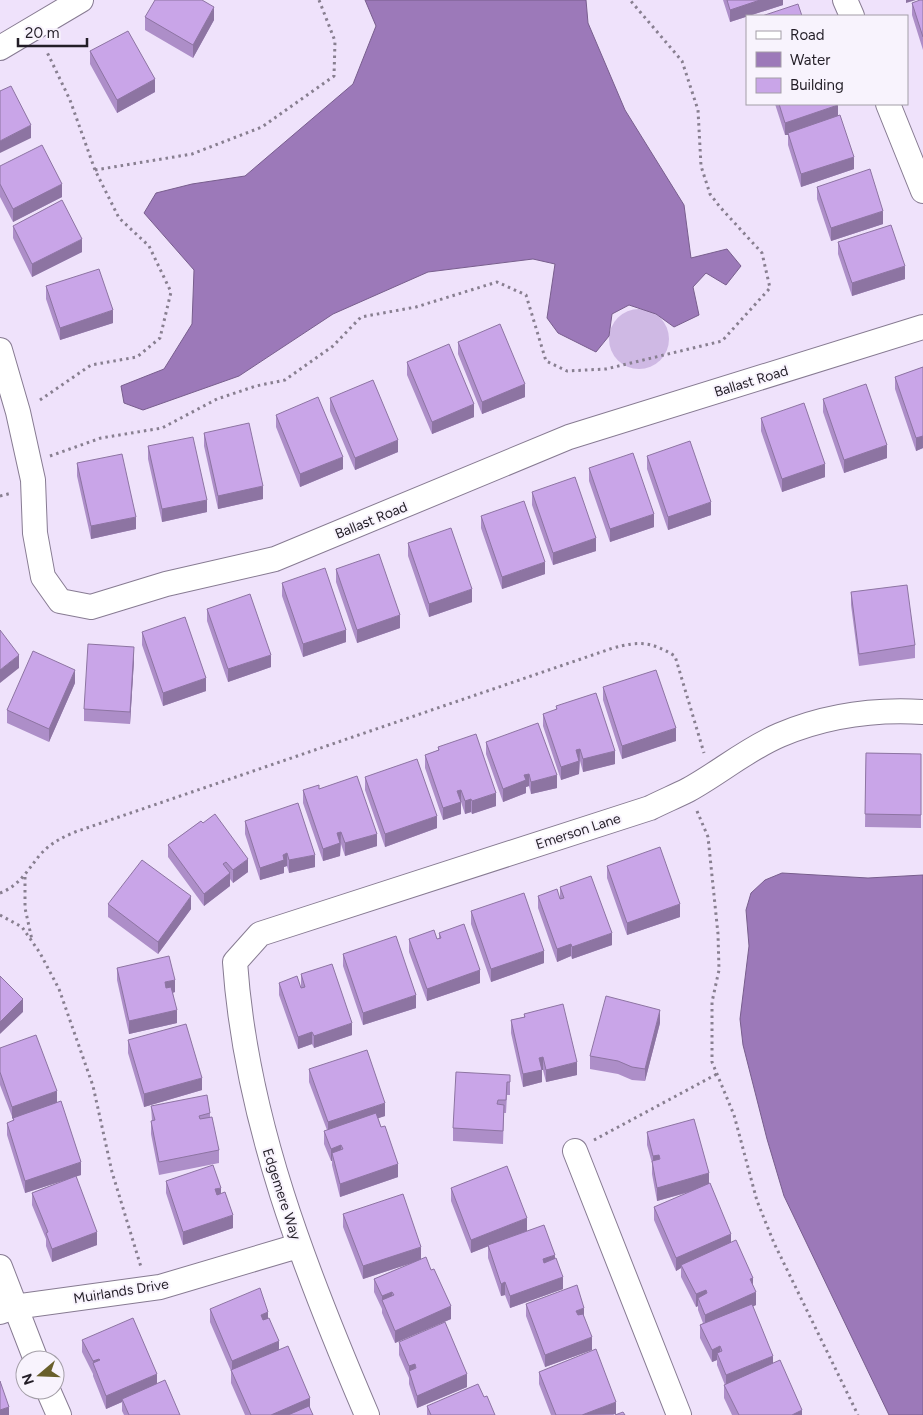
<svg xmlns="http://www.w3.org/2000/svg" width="923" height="1415" font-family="Figtree,sans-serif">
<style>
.green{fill:#cfb9e4}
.water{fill:#9c79b9;stroke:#785e8d}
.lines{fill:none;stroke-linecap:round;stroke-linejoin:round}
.street-casing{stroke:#877b92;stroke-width:26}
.path{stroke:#887f90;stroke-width:3;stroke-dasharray:2.5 4;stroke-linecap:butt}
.street{stroke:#fff;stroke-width:24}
.wall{fill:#ad8ec8}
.shaded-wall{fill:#8d74a2}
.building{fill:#c9a5e8;stroke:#8d74a2}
.labels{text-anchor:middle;stroke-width:4;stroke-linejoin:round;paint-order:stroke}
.street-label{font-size:14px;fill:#231e27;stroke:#f8f3fd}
</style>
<rect width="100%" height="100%" fill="#efe2fb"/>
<path class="green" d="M609 339a30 30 0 1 1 60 0a30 30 0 1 1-60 0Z"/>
<path class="water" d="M365,0H586L588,23L625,110L684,205L691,258L727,249L741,266L726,285L706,273L693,287L699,315L674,327L656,314L629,305L612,314L609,336L596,352L558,333L547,318L555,264L533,259L428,272L333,314L239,376L143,410L124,403L121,386L164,369L192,324L194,270L144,213L156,193L192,184L245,176L353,84L376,26Z
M782,873L868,878L923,875V1415H889L784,1196L767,1139L743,1045L740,1019L749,946L746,910L751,893L765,880Z"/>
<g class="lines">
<g class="street-casing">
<path id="street" d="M845,0L852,16
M0,48L81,0
M888,104L923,191
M0,350L18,412L33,480L35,533L43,577L60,601L91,607L166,584L275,559L569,437L923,327
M575,1151L679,1415
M0,1267L36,1360
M0,1312L14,1307L160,1287L298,1246
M48,1390L59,1415
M367,1415C305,1270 246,1121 235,962L260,934L650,808C662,802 676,796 688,790C719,773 747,749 780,735C825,716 875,709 923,712"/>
</g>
<path class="path" d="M95,170L192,154L262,127L334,76L335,41L319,0
M40,400L91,365L137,357L160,338L171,292L149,246L119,218L95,170L70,100L47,52
M50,456L101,438L162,428L217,399L256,386L285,380L333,346L361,317L416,307L497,282L526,295L546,361L567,371L606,369L722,341L770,288L762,253L720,207L710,194L701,166L698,110L682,61L630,0
M0,496L12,493
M697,811L708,837L718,934L719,970L712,1002V1062L734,1115L757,1201L774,1243L858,1415
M25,877V908L32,940
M0,893C19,886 27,871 39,856C49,844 61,838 75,832L613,648C640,641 650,641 675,656L704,753
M0,915L22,927L40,953L59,989L93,1086L112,1172L141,1267
M594,1140L717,1074"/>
<use href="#street" class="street"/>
</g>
<path class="wall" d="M723,0H783V5L730,22Z
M923,0V50L912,15V3Z
M145,17L214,20L193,58L145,30Z
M747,21V38L746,34V22Z
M90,51L155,92L117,113L90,64Z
M775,104H837L838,116L854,169L801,187L788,145V135H785Z
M0,166L62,197L13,222L0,197Z
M817,187L883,224L831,241L817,199Z
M13,226L82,252L32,277L13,238Z
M838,242L905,279L852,296L838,254Z
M46,286L113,323L60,340L46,299Z
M458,342L525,397L482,414L458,354Z
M407,362L474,417L432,434L407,375Z
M923,367V448L916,451L895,389V377Z
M330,398L398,452L355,470L330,411Z
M823,399L887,458L844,473L823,412Z
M276,415L343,469L300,487L276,427Z
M761,418L825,477L782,492L761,431Z
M204,433L263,499L218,509L204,446Z
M148,446L207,512L162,522L148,459Z
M647,456L711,515L668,530L647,469Z
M77,463L136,529L91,539L77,476Z
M589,468L654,527L610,542L589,481Z
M532,492L596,551L553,565L532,505Z
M481,516L545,574L502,589L481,528Z
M408,543L472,602L429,617L408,556Z
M336,569L400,628L357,643L336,582Z
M282,583L346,642L303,657L282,596Z
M851,592L915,645V658L859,666L851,605Z
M207,609L271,667L228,682L207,621Z
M142,632L206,691L163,706L142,645Z
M134,660L130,724L84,721V709Z
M75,683L49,742L7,723V710Z
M603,687L676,741L622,759L603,700Z
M556,706L615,764L583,772L580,761L579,774L561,780L543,726V714L556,710Z
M486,742L557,788L531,794L529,786L526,787V793L503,802L486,754Z
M438,747L496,806L472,814L471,812L465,814L461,802V814L443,820L425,768V755L438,750Z
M866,753L921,754V828L865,827Z
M365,777L437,828L385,847L365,790Z
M319,789L377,846L345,856L341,844L340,856L323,861L303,803V790Z
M201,821L248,872L233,883L230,879V886L204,906L168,857V845Z
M245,821L315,867L289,873L287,866L284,867V873L260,880L245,834Z
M607,866L680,917L627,935L607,878Z
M560,887L612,945L572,959L571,956L557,962L538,908V896L560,899Z
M108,904L191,909L158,954L108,917Z
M471,911L544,963L491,982L471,924Z
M439,933L480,983L427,1001L409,952V939H437L439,938Z
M343,954L416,1008L363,1025L343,966Z
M117,968L175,992L173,993L177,1023L129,1034L117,980Z
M301,974L352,1035L314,1048L312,1044L298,1049L279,995V983L301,988Z
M524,1014L577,1075L546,1082L543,1070H542V1082L523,1087L511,1033V1020L524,1017Z
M660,1023L645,1081L632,1080L618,1074L590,1069V1056Z
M128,1040L202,1090L144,1107L128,1053Z
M0,1048L57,1103L81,1175L76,1176L97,1245L52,1262L46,1246V1239L32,1205V1193L68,1179L25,1193L7,1135V1123L13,1121V1119L0,1085Z
M309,1069L385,1116L378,1118L398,1177L340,1197L332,1165V1161H331L324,1144V1131L327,1130L309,1082Z
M510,1075V1095H507L506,1113H504L503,1144L453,1141V1128Z
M151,1106L210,1113V1117L219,1150V1163L159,1175L151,1134V1121H152Z
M647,1132L709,1183L731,1242L753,1286L756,1305L753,1306L773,1363L802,1415H732L724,1398V1385H725L717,1365V1360L712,1362L700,1338V1325L703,1323L698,1310V1306L696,1307L681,1277V1268L676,1271L654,1220V1207L690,1192L657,1201L652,1174V1163L647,1145Z
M166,1181L233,1228L183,1245L166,1193Z
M451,1188L527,1231L510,1237L555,1259L563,1289L510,1308L505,1295L501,1296L488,1258V1246L471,1253L451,1201Z
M343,1214L421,1259L451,1319L395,1343L382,1313V1309L374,1292V1279L417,1261L363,1279L343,1227Z
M526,1304L592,1350L545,1367L526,1316Z
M210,1309L268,1318L279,1350L313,1415H245L231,1383V1371L210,1322Z
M82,1340L157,1384L180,1415H124L122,1411V1402L106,1409L93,1376V1374L82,1352Z
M399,1342L467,1387L417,1408L409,1384V1378L399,1355Z
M539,1372L615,1415H551L539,1384Z
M484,1397L495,1415H427V1406Z"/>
<path class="shaded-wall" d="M760,0H783V5L730,22V10Z
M906,0H916L906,3Z
M214,7V20L193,58V45Z
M155,79V92L117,113V100Z
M838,105V118L788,133V135H785V123Z
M31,125V138L0,153V141Z
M854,157V169L801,187V174Z
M62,184V197L13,222V209Z
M883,211V224L831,241V228Z
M82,239V252L32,277V264Z
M905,266V279L852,296V283Z
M113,310V323L60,340V328Z
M525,384V397L482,414V402Z
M474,404V417L432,434V422Z
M923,436V448L916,451V438Z
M398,440V452L355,470V458Z
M887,445V458L844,473V460Z
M343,457V469L300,487V474Z
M825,464V477L782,492V479Z
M263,486V499L218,509V496Z
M207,500V512L162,522V509Z
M711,502V515L668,530V517Z
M654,514V527L610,542V529Z
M136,517V529L91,539V526Z
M596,538V551L553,565V553Z
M545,562V574L502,589V577Z
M472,589V602L429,617V604Z
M400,615V628L357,643V630Z
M346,630V642L303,657V644Z
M134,647V660L130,724V712Z
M19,655V668L0,683V670Z
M271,655V667L228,682V669Z
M75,670V683L49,742V729Z
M206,678V691L163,706V693Z
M676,728V741L622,759V746Z
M580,749L579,774L561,780V767L576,750Z
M615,751V764L583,772V759Z
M529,774V786L526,787V793L503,802V789L524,775Z
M557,775V788L531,794V782Z
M461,790V814L443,820V808L457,791Z
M496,793V806L472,814V801Z
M471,799V812L465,814V801Z
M437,816V828L385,847V834Z
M341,832L340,856L323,861V849L337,833Z
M377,834V846L345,856V843Z
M287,853V866L284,867V873L260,880V868L283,855Z
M315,855V867L289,873V860Z
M248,859V872L233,883V870Z
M230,873V886L204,906V894Z
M191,896V909L158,954V942Z
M680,904V917L627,935V923Z
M612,933V945L572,959V947Z
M571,944V956L557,962V949Z
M544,951V963L491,982V969Z
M480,970V983L427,1001V989Z
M175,980V992L165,994V982Z
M416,995V1008L363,1025V1013Z
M23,999V1012L0,1034V1022Z
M177,1010V1023L129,1034V1021Z
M660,1010V1023L645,1081V1069Z
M352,1023V1035L314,1048V1036Z
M312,1032V1044L298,1049V1037Z
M543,1057V1070H542V1082L523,1087V1074L539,1058Z
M577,1062V1075L546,1082V1070Z
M202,1078V1090L144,1107V1094Z
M57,1091V1104L13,1118L12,1119V1107Z
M385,1103V1116L328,1135V1122Z
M341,1145V1158L332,1153V1161H331V1149Z
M659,1155V1167L653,1169V1156Z
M81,1162V1175L25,1193V1181Z
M398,1164V1177L340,1197V1184Z
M709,1173V1186L657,1201V1188Z
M221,1188V1200L215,1202V1189Z
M233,1215V1228L183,1245V1232Z
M527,1218V1231L471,1253V1240Z
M97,1232V1245L52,1262V1249Z
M731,1234V1247L681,1265V1268L676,1271V1258Z
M421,1247V1260L363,1279V1266Z
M555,1255V1267L543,1271V1259Z
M563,1277V1289L510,1308V1296Z
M753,1278V1290L750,1279Z
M505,1282V1295L501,1296V1284Z
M706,1290V1302L698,1298V1306L696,1307V1294Z
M392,1292V1304L382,1300V1309V1296Z
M756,1292V1305L705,1328V1315Z
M451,1306V1319L395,1343V1331Z
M584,1308V1320L576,1323V1311Z
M268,1312V1325L261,1328V1315Z
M592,1337V1350L545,1367V1355Z
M279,1341V1353L232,1373V1361Z
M720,1346V1359L717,1353V1360L712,1362V1350Z
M773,1356V1368L726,1387V1375Z
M99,1359V1371L93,1363V1374V1361Z
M415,1364V1376L409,1371V1379V1366Z
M157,1374V1387L122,1399V1402L106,1409V1396Z
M467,1374V1387L417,1408V1396Z
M310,1398V1410L299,1415H271Z
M616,1402V1414L582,1415Z
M9,1407V1415H0V1410Z
M802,1410V1415H792Z"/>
<path class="building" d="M155,0H202L214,7L193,45L145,17Z
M727,0H760L730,10Z
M920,0H923V37L912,3Z
M798,4L802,16H762Z
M128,31L155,79L117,100L90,51Z
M11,86L31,125L0,141V91Z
M779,104H837L838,105L785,123Z
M840,115L854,157L801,174L788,133Z
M42,145L62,184L13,209L0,184V166Z
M870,169L883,211L831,228L817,187Z
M62,200L82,239L32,264L13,226Z
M891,225L905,266L852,283L838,242Z
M99,269L113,310L60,328L46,286Z
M500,324L525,384L482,402L458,342Z
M449,344L474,404L432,422L407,362Z
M923,367V436L916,438L895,377Z
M373,380L398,440L355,458L330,398Z
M866,384L887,445L844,460L823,399Z
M318,397L343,457L300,474L276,415Z
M804,403L825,464L782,479L761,418Z
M249,423L263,486L218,496L204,433Z
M193,437L207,500L162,509L148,446Z
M690,441L711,502L668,517L647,456Z
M633,453L654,514L610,529L589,468Z
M122,454L136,517L91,526L77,463Z
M575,477L596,538L553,553L532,492Z
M524,501L545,562L502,577L481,516Z
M451,528L472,589L429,604L408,543Z
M379,554L400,615L357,630L336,569Z
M325,568L346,630L303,644L282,583Z
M907,585L915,645L859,654L851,592Z
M250,594L271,655L228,669L207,609Z
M185,617L206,678L163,693L142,632Z
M0,630L19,655L0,670Z
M88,644L134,647L130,712L84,709Z
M33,651L75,670L49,729L7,710Z
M656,670L676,728L622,746L603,687Z
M596,693L615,751L583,759L580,749L576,750L579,761L561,767L543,714L557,709L556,706Z
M538,723L557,775L531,782L529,774L524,775L526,780L503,789L486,742Z
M476,734L496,793L472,801L471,799L465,801L461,790L457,791L461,802L443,808L425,755L439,750L438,747Z
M866,753L921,754V815L865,814Z
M417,759L437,816L385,834L365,777Z
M357,776L377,834L345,843L341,832L337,833L340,843L323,849L303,790L319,785V789Z
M298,803L315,855L289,860L287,853L283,855L284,860L260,868L245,821Z
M215,814L248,859L233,870L226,862L223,864L230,873L204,894L168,845L201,821L203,823Z
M660,847L680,904L627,923L607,866Z
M142,860L191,896L158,942L108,904Z
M591,876L612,933L572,947L571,944L557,949L538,896L557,889L560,899L564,898L560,887Z
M524,893L544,951L491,969L471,911Z
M464,924L480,970L427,989L409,939L434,930L437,939L441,938L439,933Z
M396,936L416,995L363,1013L343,954Z
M169,956L175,980L165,982L166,988L171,987L177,1010L129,1021L117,968Z
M332,964L352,1023L314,1036L312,1032L298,1037L279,983L297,976L301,988L305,987L301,974Z
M0,976L23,999L0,1022Z
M606,996L660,1010L645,1069L632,1067L618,1061L590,1056Z
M563,1004L577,1062L546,1070L543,1057L539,1058L542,1070L523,1074L511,1020L525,1017L524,1014Z
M186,1024L202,1078L144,1094L128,1040Z
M36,1035L57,1091L12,1107L0,1072V1048Z
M367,1050L385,1103L328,1122L309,1069Z
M456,1072L510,1075V1082H507L506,1100H498L497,1104L504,1105L503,1131L453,1128Z
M207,1095L210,1113L199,1116L200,1119L212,1117L219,1150L159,1162L151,1121L155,1120L151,1106Z
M61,1101L81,1162L25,1181L7,1123L14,1120L13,1118Z
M376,1113L381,1127L385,1126L398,1164L340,1184L332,1153L343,1149L341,1145L331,1149L324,1131Z
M694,1119L709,1173L657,1188L652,1161L660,1159L659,1155L653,1156L647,1132Z
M213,1165L221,1188L215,1189L217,1195L225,1192L233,1215L183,1232L166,1181Z
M507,1166L527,1218L471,1240L451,1188Z
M76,1176L97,1232L52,1249L46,1233L48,1232L32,1193Z
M710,1183L731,1234L676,1258L654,1207Z
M403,1194L421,1247L363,1266L343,1214Z
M544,1225L555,1255L543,1259L544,1263L556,1258L563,1277L510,1296L505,1282L501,1284L488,1245Z
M736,1240L753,1278L750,1279L756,1292L705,1315L698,1298L707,1293L706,1290L696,1294L681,1265Z
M426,1257L431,1270L434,1269L451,1306L395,1331L382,1300L394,1295L392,1292L382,1296L374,1279Z
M577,1285L584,1308L576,1311L578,1315L583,1314L592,1337L545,1355L526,1304Z
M260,1288L268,1312L261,1315L263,1320L269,1318L279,1341L232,1361L210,1309Z
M752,1304L773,1356L726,1375L717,1353L722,1351L720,1346L712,1350L700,1325Z
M133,1318L157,1374L106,1396L93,1363L100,1360L99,1359L93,1361L82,1340Z
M445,1322L467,1374L417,1396L409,1371L416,1368L415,1364L409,1366L399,1342Z
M288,1346L310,1398L271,1415H251L231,1370Z
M596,1349L616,1402L582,1415H556L539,1372Z
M780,1360L802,1410L792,1415H739L724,1385Z
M165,1380L180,1415H129L122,1399Z
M0,1381L9,1407L0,1410Z
M478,1384L484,1397L487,1396L495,1415H431L427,1406Z
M309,1406L313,1415H288Z
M623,1412L625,1415H615Z"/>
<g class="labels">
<g class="street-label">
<text transform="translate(751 381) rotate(-17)" y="5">Ballast Road</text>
<text transform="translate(371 520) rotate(-22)" y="5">Ballast Road</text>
<text transform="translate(578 831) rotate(-18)" y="5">Emerson Lane</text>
<text transform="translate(282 1194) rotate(72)" y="5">Edgemere Way</text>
<text transform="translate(121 1291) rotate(-9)" y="5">Muirlands Drive</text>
</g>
</g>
<rect x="746" y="15" width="162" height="90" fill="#f8f3fd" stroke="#a39ea7"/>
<rect x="756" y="31" width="25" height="8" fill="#ffffff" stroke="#a39ea7"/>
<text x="790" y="40" font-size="15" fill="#231e27">Road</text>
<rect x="756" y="52" width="25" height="15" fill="#9c79b9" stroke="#a39ea7"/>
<text x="790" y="65" font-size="15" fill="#231e27">Water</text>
<rect x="756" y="78" width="25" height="15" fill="#c9a5e8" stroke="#a39ea7"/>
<text x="790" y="90" font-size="15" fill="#231e27">Building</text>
<g transform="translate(40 1375) rotate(251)"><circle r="24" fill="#f8f3fd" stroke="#a39ea7"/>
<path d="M0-4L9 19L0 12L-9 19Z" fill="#695f2b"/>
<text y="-8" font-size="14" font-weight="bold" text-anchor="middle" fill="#231e27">N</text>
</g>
<path d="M18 38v8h69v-8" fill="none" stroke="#231e27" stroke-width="2.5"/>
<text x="25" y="38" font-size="15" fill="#231e27" stroke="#f8f3fd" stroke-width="4" paint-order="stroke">20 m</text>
</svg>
